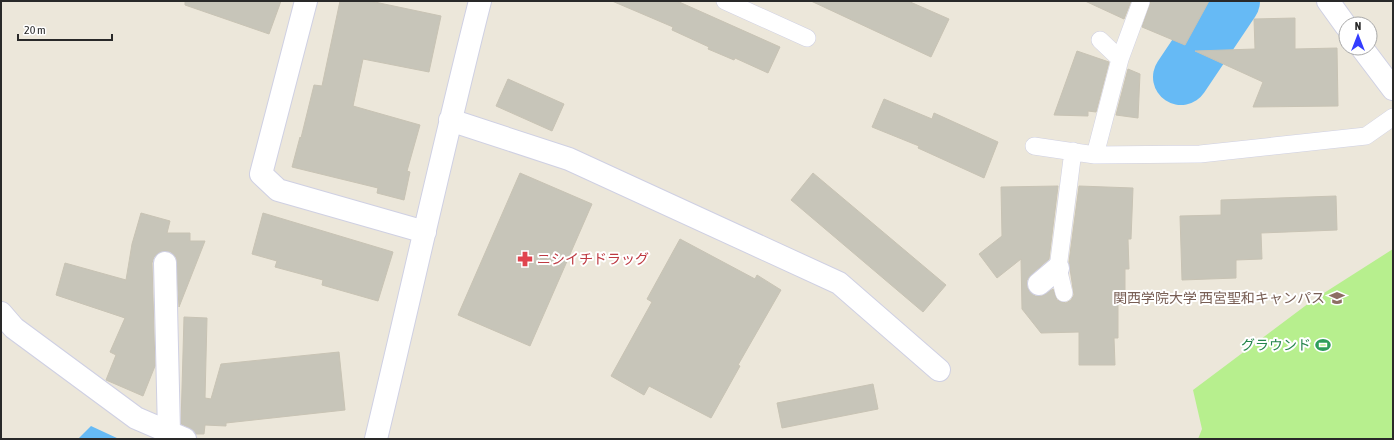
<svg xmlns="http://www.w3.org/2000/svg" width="1394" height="440" font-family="'Asap Condensed','Noto Sans JP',sans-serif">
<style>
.pitch{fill:#b7ef8e}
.water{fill:#66baf5}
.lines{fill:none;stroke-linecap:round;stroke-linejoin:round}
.river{stroke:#66baf5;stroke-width:56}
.building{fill:#c7c5b9;stroke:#c8c3b4}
.lane-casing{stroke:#cfd0e3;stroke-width:18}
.street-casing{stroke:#cfd0e3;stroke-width:24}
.lane{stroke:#fff;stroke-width:17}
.street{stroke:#fff;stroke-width:22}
.labels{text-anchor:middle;stroke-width:4;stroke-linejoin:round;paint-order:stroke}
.health-label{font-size:14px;fill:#be3a42;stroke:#fff;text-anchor:start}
.education-label{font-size:14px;fill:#785e54;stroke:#fff;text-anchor:end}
.leisure-label{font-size:14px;fill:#27864d;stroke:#fff;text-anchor:end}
</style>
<rect width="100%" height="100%" fill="#ece7da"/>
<path class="pitch" d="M1393,249V439H1198L1202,429L1193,390L1313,300Z"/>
<path class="water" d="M91,426L119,439H78Z"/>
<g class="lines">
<path class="river" d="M1181,77L1232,1"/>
</g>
<path class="building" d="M185,1H281L269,34L185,5Z
M340,1H370L441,16L429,72L363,59L353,106L420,125L407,171L410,172L404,200L377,193L378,188L292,167L300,137L301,138L314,85L322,86Z
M612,1H677L780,47L768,73L735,58L734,60L708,49L709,47L672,30L673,27Z
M811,1H908L949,19L931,57Z
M1085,1H1131L1124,19Z
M1151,1H1209L1185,45L1142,27Z
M1295,18V49L1337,48L1338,106L1253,107L1263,82L1195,51L1255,49L1254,19Z
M1077,51L1109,62L1096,112L1088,111V116L1054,115Z
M1128,69L1140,74L1138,118L1116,115Z
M508,79L564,104L552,131L496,106Z
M884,99L932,119L934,113L998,142L984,178L918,148L919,146L872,127Z
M520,173L592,204L530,346L458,315Z
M813,173L946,285L923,312L791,200Z
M1058,186L1049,259L1031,275L1027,280V286L1030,292L1035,296H1042L1053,289L1057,300L1066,303L1071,300L1074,295L1069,262L1079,186L1133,188L1131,239H1128L1129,269H1125V304H1118V338H1114L1115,365H1079V332L1041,333L1022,309L1021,259L997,278L979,254L1002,236L1001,187Z
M1336,196L1337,230L1261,233L1262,259L1236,260V278L1182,280L1180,216L1221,215V200Z
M141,213L170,221L167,233H190V241H205L179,307L176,257L171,252L164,251L158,253L154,257L152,263L155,366L143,396L106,380L116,355L110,352L125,318L56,295L65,263L126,280L132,244Z
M263,213L393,252L378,301L322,285L323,280L275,267L277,261L252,254Z
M680,239L755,279L757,275L781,290L738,365L740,366L711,418L649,386L644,395L611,376L652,302L647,299Z
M184,317L207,318L205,398L211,399L221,364L339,352L345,410L226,423V426L205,425L204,434H196L190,428L181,424Z
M873,384L878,409L782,428L777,403Z"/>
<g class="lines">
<g class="lane-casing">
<path id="lane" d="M725,1L807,38
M1100,40L1120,59
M1034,146L1095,155L1200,154L1366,136L1393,117
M1095,155L1120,59L1141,2
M1064,293L1058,268L1073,151"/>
</g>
<g class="street-casing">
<path id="street" d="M306,1L261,174L278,190L425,232
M1328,1L1346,26
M1362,48L1393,89
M450,120L569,159L839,283L939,370
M165,263L169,432
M1039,284L1058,268
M1,313L14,328L136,418L185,439
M376,439C411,293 443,147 480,1"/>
</g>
<use href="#lane" class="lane"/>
<use href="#street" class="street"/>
</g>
<defs>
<g id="pharmacy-bare" transform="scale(1.2)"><path d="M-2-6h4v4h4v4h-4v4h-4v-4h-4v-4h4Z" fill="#e0444e" stroke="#fff" stroke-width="2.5" paint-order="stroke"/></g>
<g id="university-bare" transform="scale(1.2)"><path d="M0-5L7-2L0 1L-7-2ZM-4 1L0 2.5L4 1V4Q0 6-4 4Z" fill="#8d6e63" stroke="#fff" stroke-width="2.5" paint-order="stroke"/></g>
<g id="stadium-bare" transform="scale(1.2)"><path d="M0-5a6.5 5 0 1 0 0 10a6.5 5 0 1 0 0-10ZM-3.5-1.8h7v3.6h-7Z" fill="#2e9e5b" stroke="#fff" stroke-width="2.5" paint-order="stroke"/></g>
</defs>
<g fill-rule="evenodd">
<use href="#pharmacy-bare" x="525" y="259"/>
<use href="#university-bare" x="1337" y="298"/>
<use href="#stadium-bare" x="1323" y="345"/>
</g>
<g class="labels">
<g class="health-label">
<text x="537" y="264">ニシイチドラッグ</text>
</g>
<g class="education-label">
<text x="1325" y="303">関西学院大学 西宮聖和キャンパス</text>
</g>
<g class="leisure-label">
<text x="1311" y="350">グラウンド</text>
</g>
</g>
<rect width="1394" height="440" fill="none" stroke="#292929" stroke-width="4"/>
<g transform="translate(1358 36)"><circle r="19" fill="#ffffff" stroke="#a9a9a9"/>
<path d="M0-3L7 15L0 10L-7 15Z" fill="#343dff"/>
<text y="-6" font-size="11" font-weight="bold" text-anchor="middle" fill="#292929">N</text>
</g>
<path d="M18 34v6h94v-6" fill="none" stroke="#292929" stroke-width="2"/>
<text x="24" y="34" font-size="12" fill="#292929" stroke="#ffffff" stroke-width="3" paint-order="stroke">20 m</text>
</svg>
